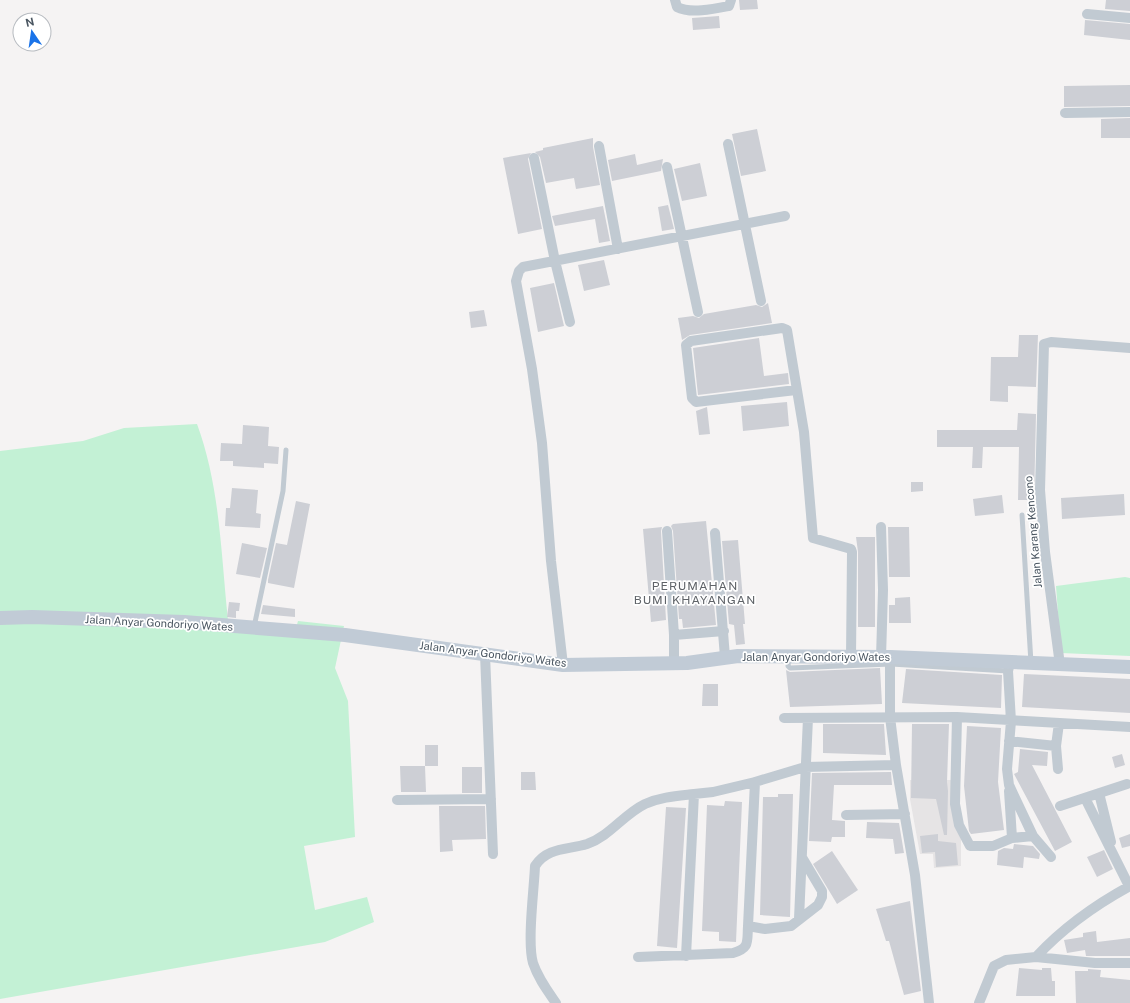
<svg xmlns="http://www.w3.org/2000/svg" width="1130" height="1003" font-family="'Public Sans',sans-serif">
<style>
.education{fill:#e6e4e5}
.green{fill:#c3f1d5}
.building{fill:#cdcfd5}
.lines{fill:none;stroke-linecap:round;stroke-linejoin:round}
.lane{stroke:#c1cad2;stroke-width:5}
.street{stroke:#c1cad2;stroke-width:10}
.secondary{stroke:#c1cbd6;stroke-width:14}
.labels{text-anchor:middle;stroke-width:3.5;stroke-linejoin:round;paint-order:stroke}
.street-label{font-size:11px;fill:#4a5661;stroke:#fff}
.neighbourhood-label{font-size:12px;letter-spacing:1px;fill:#5f6368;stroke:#fff}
</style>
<rect width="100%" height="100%" fill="#f5f3f3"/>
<path class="education" d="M910,780H951L961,839V866L934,868L933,854H920L910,799Z"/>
<path class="green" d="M197,424C220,486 221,554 228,620L296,628L298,621L344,626L335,668L348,701L355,837L304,846L315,910L367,897L374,922L325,942L0,999V451L83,441L124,428Z
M1125,577L1130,578V656L1061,653L1056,586Z"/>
<path class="building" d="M739,0H757L758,9L740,10Z
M1106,0H1130V11L1105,9Z
M719,16L720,28L693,30L692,18Z
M1085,20L1130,24V40L1084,35Z
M1130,85V106L1064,107V86Z
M1130,118V138H1101V119Z
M757,129L766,171L741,176L732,134Z
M593,138V147L600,185L576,189L574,178L546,183L540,157L535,152L543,150V148Z
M531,153L528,159L542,229L518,234L503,158Z
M635,154L637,165L663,159L661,171L612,181L608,160Z
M700,163L707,196L682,201L674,169Z
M668,205L674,229L662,231L658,207Z
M603,206L610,241L599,243L595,219L555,226L552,216Z
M604,260L610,285L584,291L578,265Z
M554,283L564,326L538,332L530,288Z
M768,303L772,323L690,335L682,340L678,318L693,316L699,318L704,314L756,305L762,307Z
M484,310L487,326L471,328L469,312Z
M1019,335H1038L1036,387L1008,386V402L990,401L991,357H1018Z
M759,338L764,376L788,373L789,384L698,395L693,348Z
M787,402L789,426L743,431L741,406Z
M707,407L710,434L699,435L696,411Z
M1018,413L1036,414L1034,500H1018L1019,447H983L982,468H972L973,447H937V430H1017Z
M243,425L269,427L268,446L279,447L278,464L264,463V468L233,466V461H220L221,443L242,444Z
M911,482H923V491L911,492Z
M232,488L258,490L256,513L261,514L260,528L225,526L226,508H230Z
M1124,494L1125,515L1062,519L1061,498Z
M1002,495L1004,513L975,516L973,499Z
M296,501L310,504L294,588L268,583V580L276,543L287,545Z
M706,521L716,625L683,628L682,619H679L673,531L671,526L673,524Z
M662,527L661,531L666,620L651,622L643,529Z
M888,527H909L910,577H889Z
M856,537H875V627H858V552Z
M738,540L745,624H743L745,644L736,645L734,625L729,624L722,541Z
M242,543L267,548L260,578L236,574Z
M910,597L911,623H889V605H895V598Z
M229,602L240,603L239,611H236V618L227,617Z
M263,605L295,609V617L261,614Z
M880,668L882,704L790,707L786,670L790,672Z
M906,669L1002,675L1001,708L902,703Z
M1024,674L1130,679V713L1022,707Z
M703,684H718V706H702Z
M823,724H884L886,755L823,753Z
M912,724H949L947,782L948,791L947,835H944L936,799L911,798Z
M967,726L1001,728L998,782L1004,830L971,834L969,831L964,786Z
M425,745H438V766H425Z
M1020,749L1048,752L1047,766L1032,765L1072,842L1055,851L1014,774L1018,772Z
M1122,754L1125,765L1115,768L1112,757Z
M400,766H425L426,792H401Z
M462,767H482V793H462Z
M521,772H535L536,790H521Z
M891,772L892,785H834L832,820L845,821V837H832L831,842L809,841L812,773Z
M778,794H793L790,917L760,915L763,797H778Z
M725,801L742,802L736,942L719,941V932L702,931L707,805L724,806Z
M439,806H485L486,839L452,840L453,851L440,852Z
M666,807L686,808L677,948L657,946Z
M867,822L899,823L904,853L895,854L893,839L866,838Z
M938,834V841L956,843L958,865L936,867L935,852L922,853L920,836Z
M1130,834V846L1122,848L1119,838Z
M1014,844L1033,846L1040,854L1039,859L1024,857L1023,868L997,865L998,851L1004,848L1013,849Z
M1104,850L1113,869L1097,877L1087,857Z
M832,851L858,890L837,904L813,864Z
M910,901L921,991L904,995L889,941H886L876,909Z
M1096,931L1097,942L1130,938V956H1086L1085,950L1067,953L1064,940L1083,937V933Z
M1019,968L1042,970V968H1051L1052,981H1055V996H1016Z
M1088,969L1101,970L1100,977L1130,980V1003H1076L1075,971H1088Z"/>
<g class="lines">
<path class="lane" d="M1022,515L1031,663
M254,627L283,491L286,450
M789,658L788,666L790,668L891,664L1008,671"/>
<path class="street" d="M675,0L677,7C690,14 714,9 729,6L731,0
M1087,14L1130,18
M1065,113L1130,112
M728,144L761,301
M599,146L618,249
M534,158L555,261L570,322
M667,167L698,312
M796,390L696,402L692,398L686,345L691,341L782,328L787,330L804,432L813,538L851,549L852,552L851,658
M667,531L674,635L724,631
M715,533L725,657
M485,654L493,854
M890,657V717L896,765L915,875L929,1003
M881,658L883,590L881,527
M674,663V635
M1010,663L1008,671L1011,721L1007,769L1009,785L1033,836L1051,857
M563,665L551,561L542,443L532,369L516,281L519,271L523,267L785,216
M1060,665L1045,552L1040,490L1044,344L1051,342L1130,348
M957,717L955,804L959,825L970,846H993L1012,838L1033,836
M784,718L957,717L1130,727
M1009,741L1056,746
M1058,769L1056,746L1059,723
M755,782L748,926L765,929L791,926L818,905L822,897V891L803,859
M1009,791L1012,838
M1099,793L1111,842
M1085,798L1129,886
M397,800L491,799
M1060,806L1127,784
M846,815L905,814
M799,919L808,718
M686,956L694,794L713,792L755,782L805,767L896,765
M638,957L733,953C750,948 747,942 748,926
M1036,957C1063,928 1095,905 1130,886
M556,1003C547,990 538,978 533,963C527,942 534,890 535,866C547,847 568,850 587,844C610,836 624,814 645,804C661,797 677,796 694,794
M979,1003L994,966L1006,960L1036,957L1095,963H1130"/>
<path class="secondary" d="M0,618L32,617L184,622L345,635L563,665L687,663L738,656L890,657L1130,667"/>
</g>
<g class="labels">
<g class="street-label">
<text transform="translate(1033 532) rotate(-95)" y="4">Jalan Karang Kencono</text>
<text transform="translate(159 623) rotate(3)" y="4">Jalan Anyar Gondoriyo Wates</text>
<text transform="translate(493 654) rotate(7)" y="4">Jalan Anyar Gondoriyo Wates</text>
<text x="816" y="661">Jalan Anyar Gondoriyo Wates</text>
</g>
<g class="neighbourhood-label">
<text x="695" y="590">PERUMAHAN<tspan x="695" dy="14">BUMI KHAYANGAN</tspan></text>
</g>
</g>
<g transform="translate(32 32) rotate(347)"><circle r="19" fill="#ffffff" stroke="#b7bbc0"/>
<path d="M0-3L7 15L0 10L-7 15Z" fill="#1a73e8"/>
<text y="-6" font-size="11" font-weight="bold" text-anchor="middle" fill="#4a5661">N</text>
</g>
</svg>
